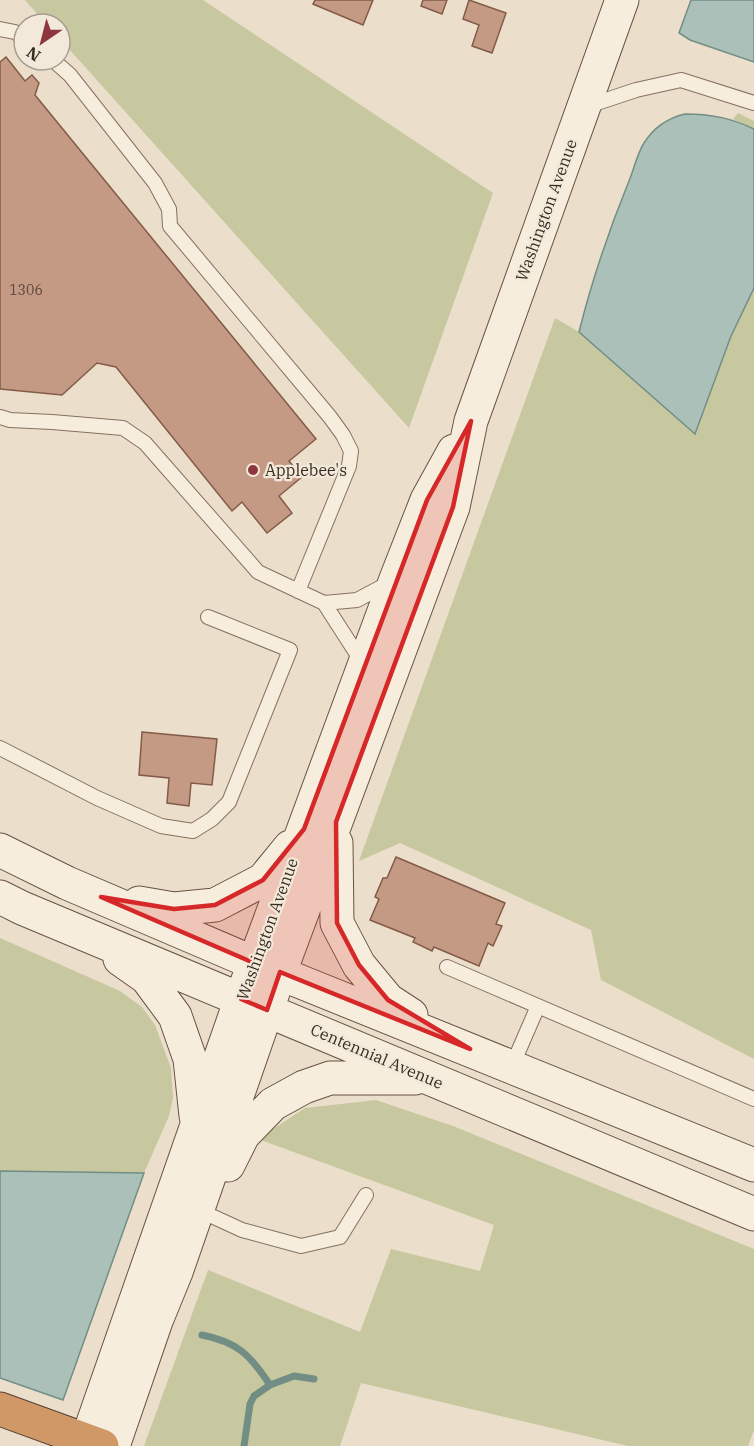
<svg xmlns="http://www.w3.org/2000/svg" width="754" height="1446" font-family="'IBM Plex Serif',serif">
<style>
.green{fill:#c7c89f}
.water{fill:#abc0b8;stroke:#728e84;stroke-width:1.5}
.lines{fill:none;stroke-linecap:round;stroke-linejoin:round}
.stream{stroke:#728e84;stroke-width:7}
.building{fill:#c59a85;stroke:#835b49;stroke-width:1.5}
.lane-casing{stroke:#867160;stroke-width:16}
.secondary-casing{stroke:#685343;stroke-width:35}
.highway-casing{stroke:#544034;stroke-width:35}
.lane{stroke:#f6eddd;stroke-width:14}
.secondary{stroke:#f6eddd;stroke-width:33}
.highway{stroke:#d09866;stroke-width:33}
.marked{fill:#d62828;fill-opacity:0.2;stroke:#d62828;stroke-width:4.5;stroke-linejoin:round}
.poi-dot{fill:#8f373f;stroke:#f3e9da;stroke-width:2}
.labels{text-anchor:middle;stroke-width:4.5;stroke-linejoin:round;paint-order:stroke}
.number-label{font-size:14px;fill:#5b473b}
.street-label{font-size:16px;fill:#382b22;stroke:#f3e9da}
.poi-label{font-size:16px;fill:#382b22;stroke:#f3e9da;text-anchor:start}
</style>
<rect width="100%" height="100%" fill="#ebdecb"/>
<path class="green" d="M25,0H203L493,193L409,428L60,39V24H46Z
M738,113L754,121V129L733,119Z
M754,288V1059L601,980L591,930L400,843L359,861L555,318L579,332L695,434L731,336Z
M0,938L120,991L142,1007L155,1025L171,1068L173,1098L169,1116L144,1173L0,1171Z
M376,1100L453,1126L754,1249V1430L748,1446H628L361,1383L340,1446H144L208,1270L360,1332L391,1249L480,1271L494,1225L258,1139L305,1108Z"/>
<path class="water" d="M691,0H754V62L690,40L679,33Z
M685,114C711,114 731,118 754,129V288L731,336L695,434L579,332C592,280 609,230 629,181C634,169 637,154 644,143C654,127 668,118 685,114Z
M0,1171L144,1173L63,1400L0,1378Z"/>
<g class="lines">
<path class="stream" d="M202,1335C238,1342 250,1355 270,1385L294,1376L314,1379
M244,1446L250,1404L254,1396L270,1385"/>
</g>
<path class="building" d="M315,0H373L363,25L313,4Z
M423,0H447L442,14L421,6Z
M469,0L506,13L492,53L472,46L479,25L463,19Z
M6,57L25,81L32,75L39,83L35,95L316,439L289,461L302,477L279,496L292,513L267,533L242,502L232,511L116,367L97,363L62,395L0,389V62Z
M142,732L217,739L212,785L191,783L189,806L167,803L169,778L139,775Z
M396,857L505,903L496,924L502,926L493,946L488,943L479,966L434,947L432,951L413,942L415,938L370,920L379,899L375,897L383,878H387Z"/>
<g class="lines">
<g class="lane-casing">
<path id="lane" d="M0,29L15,32L24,38
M53,60L70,75L155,183L169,209L170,226L330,417L343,435L351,451L349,466L298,591
M588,106L636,90L681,80L754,103
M0,417L10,420L52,422L123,428L145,443L258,572L324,603L357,600L389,583
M324,603L362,662
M0,748L97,798L161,826L193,831L212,819L229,802L290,650L208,617
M447,967L754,1099
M512,1066L538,1006
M205,1213L242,1230L301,1246L340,1237L366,1195"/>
</g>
<g class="secondary-casing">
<path id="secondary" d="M336,843L337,923L359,965L388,1000L411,1015
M0,850L67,883L254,963L754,1165
M0,897L22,908L754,1214
M139,903L174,909L215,905L263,880L290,847
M120,959L147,978L175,1016L190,1059L196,1116
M228,1165L243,1135L273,1104L304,1087L330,1078H415
M85,1446L241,999L396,579L427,500L454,451
M113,1446L156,1321L176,1272L280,972L453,507L471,421L622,0"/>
</g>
<g class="highway-casing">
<path id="highway" d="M0,1409L102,1446"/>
</g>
<use href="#lane" class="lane"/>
<use href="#secondary" class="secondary"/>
<use href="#highway" class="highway"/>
</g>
<path class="marked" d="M471,421L453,507L336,822L337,923L359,965L388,1000L470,1049L280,972L267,1010L241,999L254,963L101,897L174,909L215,905L263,880L304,829L427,500Z"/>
<circle class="poi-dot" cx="253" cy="470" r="6"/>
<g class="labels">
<g class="number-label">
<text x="26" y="295">1306</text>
</g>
<g class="street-label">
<text transform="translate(546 210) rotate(-70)" y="6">Washington Avenue</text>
<text transform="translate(267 929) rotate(-70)" y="6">Washington Avenue</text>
<text transform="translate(377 1056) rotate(23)" y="6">Centennial Avenue</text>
</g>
<g class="poi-label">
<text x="265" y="476">Applebee's</text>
</g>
</g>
<g transform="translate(42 42) rotate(215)"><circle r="28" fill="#f3e9da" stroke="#a89d90" stroke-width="1.5"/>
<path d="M0-4.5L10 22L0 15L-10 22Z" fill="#8f373f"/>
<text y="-9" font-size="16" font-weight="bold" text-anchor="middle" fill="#382b22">N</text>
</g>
</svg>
